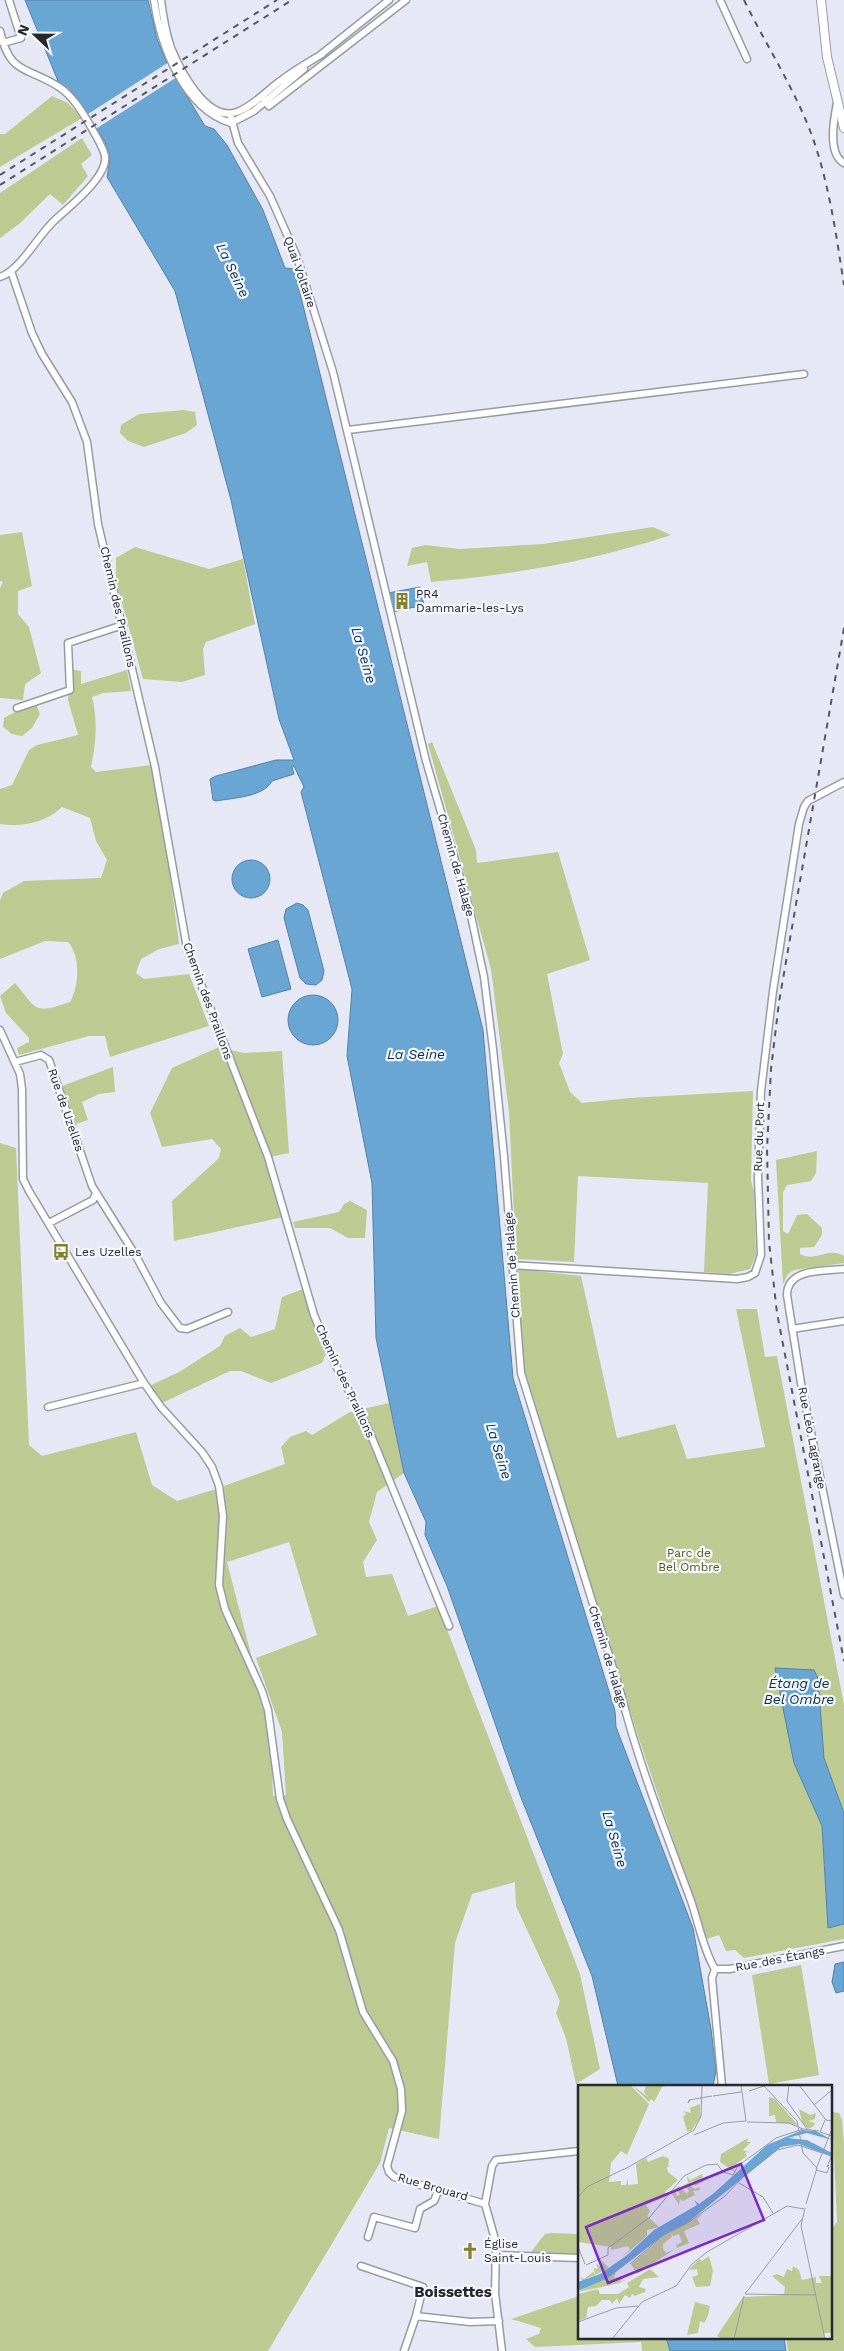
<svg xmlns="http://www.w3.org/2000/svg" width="844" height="2351" font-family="'Work Sans',sans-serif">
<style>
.green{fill:#bdca91;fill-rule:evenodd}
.water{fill:#6aa6d4;stroke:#5680a2}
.pier{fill:#e6e9f5}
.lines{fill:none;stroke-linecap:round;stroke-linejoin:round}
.minor-casing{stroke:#989ba6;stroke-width:9}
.major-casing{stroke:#989ba6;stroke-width:10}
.minor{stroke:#fff;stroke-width:6}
.major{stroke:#fff;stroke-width:8}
.rail{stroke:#56585e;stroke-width:2;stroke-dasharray:6 6;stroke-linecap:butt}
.labels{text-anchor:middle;stroke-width:4.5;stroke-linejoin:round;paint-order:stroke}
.street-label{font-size:12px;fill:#26282c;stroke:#f5f7fe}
.poi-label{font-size:12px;fill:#26282c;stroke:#f5f7fe;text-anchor:start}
.park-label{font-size:12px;fill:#535f13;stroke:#f5f7fe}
.water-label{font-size:14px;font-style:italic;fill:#00314f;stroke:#f5f7fe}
.quarter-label{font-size:15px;font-weight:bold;fill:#26282c;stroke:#f5f7fe}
.inset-road{fill:none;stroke:#999ca5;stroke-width:1}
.view{fill:#7b2cbf;fill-opacity:0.15;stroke:#7b2cbf;stroke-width:2.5}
.inset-edge{fill:none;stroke:#26282c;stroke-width:2.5}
</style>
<rect width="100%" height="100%" fill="#e6e9f5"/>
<path class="green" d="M52,96L68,103L82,118L0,167V134H5Z
M82,138L92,155L81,164L88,176L63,205L50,194L19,224L0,238V193Z
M184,410L195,412L197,425L186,433L144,447L128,441L120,433L121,425L139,414Z
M653,527L671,535C592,561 513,575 431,582L427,562L407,566L412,548L425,545L460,549L543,544Z
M22,532L32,586L18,591V614L29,627L41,673L25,684L23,700L0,698V588L3,582L0,581V535Z
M135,547L209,569L243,559L255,624L206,642L203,649L205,675L182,682L143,679L116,581V558Z
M70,669L81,671V684L127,670L131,691L103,693L92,697C98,722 96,742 91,767L96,772L152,765L163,821L179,944L159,949L141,959L136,973L144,979L189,974L209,1026L110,1057L105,1036H89L19,1055L17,1048L29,1042V1038L6,1013L0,996L15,983C38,1011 34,1014 70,1002C79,986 81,957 68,942L45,941L0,959V901L3,893L24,881L101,878L107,860L96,841L90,818L62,807C45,823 23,827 0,824V789L12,785L29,750L37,745L78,735L68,700Z
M35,701L40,714L32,728L22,736L12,734L3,727L4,718Z
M432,742L476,850L477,863L558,852L590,960L547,974L563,1054L559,1063L570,1092L582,1103L630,1098L753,1091L751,1181L754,1191L756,1255L750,1269L729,1274L704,1272L708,1183L578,1176L574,1262L516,1259L509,1112L491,969L428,744Z
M219,1047L243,1053L282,1051L289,1153L269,1157L288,1216L174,1241L172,1201L219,1158L221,1149L212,1139L162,1147L150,1113L172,1068Z
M113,1067L115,1092L99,1094L82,1102L88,1120L76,1124L62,1086Z
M0,1143L16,1148L29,1445L42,1456L136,1432L152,1485L177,1501L216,1489L225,1544L224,1486L285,1464L281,1447L290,1437L306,1431L312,1435L350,1412L389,1403L404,1473L377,1492L369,1522L377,1540L363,1562L366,1577L392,1574L408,1616L438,1606L580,1974L600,2069L576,2084L566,2038L556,2013L560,2001L516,1906L515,1882L472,1894L455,1943L439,2139L389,2128L380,2163L268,2351H0ZM289,1542L317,1635L256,1658L282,1732L286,1795L273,1796L271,1743L261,1693L227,1562Z
M817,1151L816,1173L811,1181L787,1185L783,1192V1231L788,1234L797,1215L807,1214L822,1228V1235L814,1247L800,1248V1254C815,1263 829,1246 844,1256V1263L794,1270L788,1274L783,1284L776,1160Z
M350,1201L367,1210L365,1238H348L330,1228H295L293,1222L339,1212L344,1204Z
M518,1269L581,1276L617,1438L675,1424L687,1459L765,1447L736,1309H757L765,1357L777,1356L844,1705V1813L824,1758L818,1678L814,1670L794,1763L822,1826L828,1928L844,1924V1939L744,1958L735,1950L726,1951L719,1935L707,1939L639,1739L524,1369Z
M303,1289L326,1353L322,1363L271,1383L241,1371H230L162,1403L147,1387L179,1372L220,1346L225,1336L240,1328L251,1337L275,1329L282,1297Z
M801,1965L819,2075L769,2084L752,1975Z
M832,2112L839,2113L842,2120L844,2143V2351H788L786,2337H830V2231L837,2222Z
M551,2233L579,2234V2254L531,2252L545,2234Z
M579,2296V2337H666L670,2351H642L641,2342L535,2347L526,2339L539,2334L541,2328L511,2319Z"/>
<path class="water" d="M25,0H148L157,39L168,65L205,126L214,129L227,145L263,210L285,268L294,269L483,1030L513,1378L615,1711L616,1727L693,1928L711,2029L716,2071L713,2086H618L592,1976L520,1795L447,1586L425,1535L426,1522L404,1473L376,1338L372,1183L347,1056L352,989L301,792L304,787L294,766L292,767L294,774L272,781C264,797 232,798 216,801L213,800L210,779L216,776L276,760H294L279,719L231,500L175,291L107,177L110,159L105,142L74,94L58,81Z
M420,587L424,605L392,612L388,593Z
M232 879a19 19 0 1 1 38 0a19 19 0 1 1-38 0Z
M297,903L303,905L308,910L324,971L322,980L316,985L306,984L300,978L284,918L286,909Z
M278,940L291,989L262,997L248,949Z
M288 1020a25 25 0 1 1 50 0a25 25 0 1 1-50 0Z
M775,1668L814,1670L818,1678L824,1758L844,1813V1924L828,1928L822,1826L794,1763Z
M844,1962V1991L836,1993L832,1982L835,1964Z
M666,2337H784L786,2351H670Z"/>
<path class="pier" d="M169,62L177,77L94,130L85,116Z"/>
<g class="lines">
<g class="minor-casing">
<path id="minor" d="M154,0C160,45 184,109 231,123
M161,0C163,16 166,33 171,48C180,70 207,123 237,112C254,106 268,89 283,79C295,70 309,62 322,54
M720,0L747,59
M0,31C10,76 27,66 59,87C73,96 82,112 90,125C95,135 103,146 105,156C108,177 69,207 55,220C38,235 20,271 0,277
M3,43L21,38L9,0
M319,56L389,0
M264,100L269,106L406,0
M837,103C834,118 827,154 844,163
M230,114L238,143L270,196L297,257L333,372L426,761L470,911L484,977L493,1049L504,1156L521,1373L621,1694C639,1765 666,1833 691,1901C698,1921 704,1952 715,1969
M231,123L254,111L304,69
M11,271L32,333L42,354L72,402L87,442L98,524L155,767L187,948L268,1157L314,1315L334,1362L370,1433L449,1626
M348,430L804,374
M17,708L70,690L68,643L123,625
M0,1030L20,1074L22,1089L23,1179L29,1191L144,1383L161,1407L202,1452L212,1467L219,1486L223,1516L219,1585L225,1609L262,1691L268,1710L280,1799L287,1819L339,1930L363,2012L393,2061L401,2089L402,2111L387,2166L389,2172L394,2177L485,2204L496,2243L495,2293L502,2351
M15,1062L41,1055L49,1060L92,1186L136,1256L161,1303L180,1328L187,1329L228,1312
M49,1223L93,1200L96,1193
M511,1265L737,1279L748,1277L755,1273L761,1255L758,1178L761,1091L773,991L799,824L804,807L808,801L844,782
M844,1269C824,1271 787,1268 787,1295L801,1383L844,1595
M792,1329L844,1321
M48,1407L144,1383
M715,1969H730L844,1946
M715,1969L712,1978L722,2086
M485,2204L492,2166L496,2160L579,2151
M368,2237L374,2217L415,2228L420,2209L434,2201L439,2189
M495,2255L579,2258
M361,2266L423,2287L416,2316
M404,2351L416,2316L470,2322L499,2321"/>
</g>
<g class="major-casing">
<path id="major" d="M821,0L827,57L844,128"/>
</g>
<use href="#minor" class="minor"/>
<use href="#major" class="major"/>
<path class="rail" d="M744,0C766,45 793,86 811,133C829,182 836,234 844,285
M0,175L277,0
M0,185L292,0
M844,628L779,1002L771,1069L767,1149L769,1242L777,1313L844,1661"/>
</g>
<defs>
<g id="building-bare" transform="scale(1.35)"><path d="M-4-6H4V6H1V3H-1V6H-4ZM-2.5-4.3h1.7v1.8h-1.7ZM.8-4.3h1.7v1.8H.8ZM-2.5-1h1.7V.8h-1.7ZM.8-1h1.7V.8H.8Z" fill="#848129" stroke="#f5f7fe" stroke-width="2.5" paint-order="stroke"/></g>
<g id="bus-bare" transform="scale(1.35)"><path d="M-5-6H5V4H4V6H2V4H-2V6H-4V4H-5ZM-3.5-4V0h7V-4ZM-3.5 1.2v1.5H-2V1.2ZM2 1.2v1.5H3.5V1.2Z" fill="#848129" stroke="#f5f7fe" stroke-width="2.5" paint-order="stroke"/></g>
<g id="church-bare" transform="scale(1.35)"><path d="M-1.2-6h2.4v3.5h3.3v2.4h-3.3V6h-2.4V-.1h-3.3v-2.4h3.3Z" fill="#848129" stroke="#f5f7fe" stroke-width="2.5" paint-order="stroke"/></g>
</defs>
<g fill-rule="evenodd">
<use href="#building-bare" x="402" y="601"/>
<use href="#bus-bare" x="61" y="1252"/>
<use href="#church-bare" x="470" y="2251"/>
</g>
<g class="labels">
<g class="street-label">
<text transform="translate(300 272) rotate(71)" y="4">Quai Voltaire</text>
<text transform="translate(118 607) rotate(77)" y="4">Chemin des Praillons</text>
<text transform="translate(456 865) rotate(74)" y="4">Chemin de Halage</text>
<text transform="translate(208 1001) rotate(70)" y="4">Chemin des Praillons</text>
<text transform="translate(66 1110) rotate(71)" y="4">Rue de Uzelles</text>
<text transform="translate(759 1137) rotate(-88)" y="4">Rue du Port</text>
<text transform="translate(512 1265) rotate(-94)" y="4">Chemin de Halage</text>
<text transform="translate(345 1381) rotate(65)" y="4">Chemin des Praillons</text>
<text transform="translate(812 1438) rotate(79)" y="4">Rue Léo Lagrange</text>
<text transform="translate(608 1657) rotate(73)" y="4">Chemin de Halage</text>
<text transform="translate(780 1959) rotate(-11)" y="4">Rue des Étangs</text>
<text transform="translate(433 2187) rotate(16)" y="4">Rue Brouard</text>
</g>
<g class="poi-label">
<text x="416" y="598">PR4<tspan x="416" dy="14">Dammarie-les-Lys</tspan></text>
<text x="75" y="1256">Les Uzelles</text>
<text x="484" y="2248">Église<tspan x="484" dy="14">Saint-Louis</tspan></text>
</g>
<g class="park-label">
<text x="689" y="1557">Parc de<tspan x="689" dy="14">Bel Ombre</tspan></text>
</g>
<g class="water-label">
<text transform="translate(233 270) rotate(64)" y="5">La Seine</text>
<text transform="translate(364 655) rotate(74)" y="5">La Seine</text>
<text x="416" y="1059">La Seine</text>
<text transform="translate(499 1451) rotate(73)" y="5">La Seine</text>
<text x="799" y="1688">Étang de<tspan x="799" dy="16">Bel Ombre</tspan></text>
<text transform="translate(615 1839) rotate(74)" y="5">La Seine</text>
</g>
<g class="quarter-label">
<text x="453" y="2297">Boissettes</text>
</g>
</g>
<g transform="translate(578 2085)">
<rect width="254" height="254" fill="#e6e9f5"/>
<path d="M0,0H52L71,19L49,70L43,66L33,78L31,97L43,96V100H48L50,94V100L60,99L58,79L68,73L70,77L85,71L91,74L90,81L95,80L89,82L90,87L100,95L87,107L88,111L68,120L72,126L69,131L81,142L69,145V151L42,174L52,164L50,161L33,165V162L0,157ZM54,0L70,12L66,7L68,0H91L84,2L76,17L73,14L71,17ZM191,12L197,14L220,40L198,37L197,30L191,31ZM122,19V33L113,46H109L105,32L108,29L105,26L113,28L112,23ZM221,24L232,30L238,28L237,34L230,36L237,38L236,41L230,44L224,37ZM170,53L169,57H173L165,65L173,68L167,67L169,71L154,82L158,88L142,77L143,69ZM124,89L125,92L121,95H128L117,101L115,96L110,99L117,104L121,102L122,105L115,106L117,110L105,116L102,114L101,120L94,109L97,106L99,111L102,109L98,103L101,101L109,109L111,106L108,101L103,102L110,98L109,91L112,95ZM126,128L119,134L122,139L106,146L111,158L99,163L98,160L104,157L101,149L95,151L93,148L94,152L85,159V164L88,168L97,164L59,189L53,179L87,150ZM131,171L135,186L132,201L118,202L114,192L120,190L119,184L111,185L121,174L124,176ZM23,175L31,183L4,196L2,192L6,194L15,187L17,189L16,183L20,184L18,178L25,184ZM215,181L221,185L224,195L238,192V198H244L241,191H253L254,248H246L247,254H144L139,251L165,212L206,210L207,202L194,191L199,189L206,192L209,184L214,186ZM72,184L81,192L65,194L61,202L68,204L67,207L57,211L54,209L52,213L47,210L41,219L39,213L34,219L32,215H24L18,221L10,222L8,233L0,236V209L20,204L22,209H40L51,202L49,198ZM38,186L36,193L47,191L42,197L58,190L42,198L0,207ZM117,217L132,221L130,231L126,238L122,236L120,248L109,250Z" fill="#bdca91"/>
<path d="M224,45L238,46L254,55L229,48L210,53L229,55L254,68V72L221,59L203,62L108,139L86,150L30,193L0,206V197L22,189L48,171L76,145L119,120L116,115L121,119L136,108L189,60Z" fill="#6aa6d4"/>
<path class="inset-road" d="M163,0L168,36M185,0L219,36L225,68L239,83L228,119M211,0L209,16L229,44M221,0L248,35L254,36M171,6L186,1M135,11L163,7M112,15L110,18L111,15L134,11M236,20L254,5M247,35L242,47L254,51M169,37L211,38L225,44M116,50L145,38L168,36M140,80L145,87L155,90L160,81L198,53L225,44L241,46M251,80L249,82L254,70M238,84L254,44M45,85L116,45L123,31L124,0M238,85L249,88L251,82M161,98L185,112L195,128M0,112L9,102L46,84M227,123L223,141L247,254M0,162L7,179M52,179L86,150L111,137L147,111L165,92L199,65L220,60L244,68M8,180L30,170V163L72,132L106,91L128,80L140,79M167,209L224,134M167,209L238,210M0,237L38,223L60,221M34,254L64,217L98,201L114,179L129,167L209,121L226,124M156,254L166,211"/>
<path class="view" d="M163,79L186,135L30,198L8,142Z"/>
<rect width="254" height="254" class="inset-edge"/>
</g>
<g transform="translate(35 35) rotate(292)" stroke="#f5f7fe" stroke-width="4" paint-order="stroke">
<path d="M0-4L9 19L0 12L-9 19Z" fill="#26282c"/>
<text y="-8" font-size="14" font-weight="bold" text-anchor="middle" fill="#26282c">N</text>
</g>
</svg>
